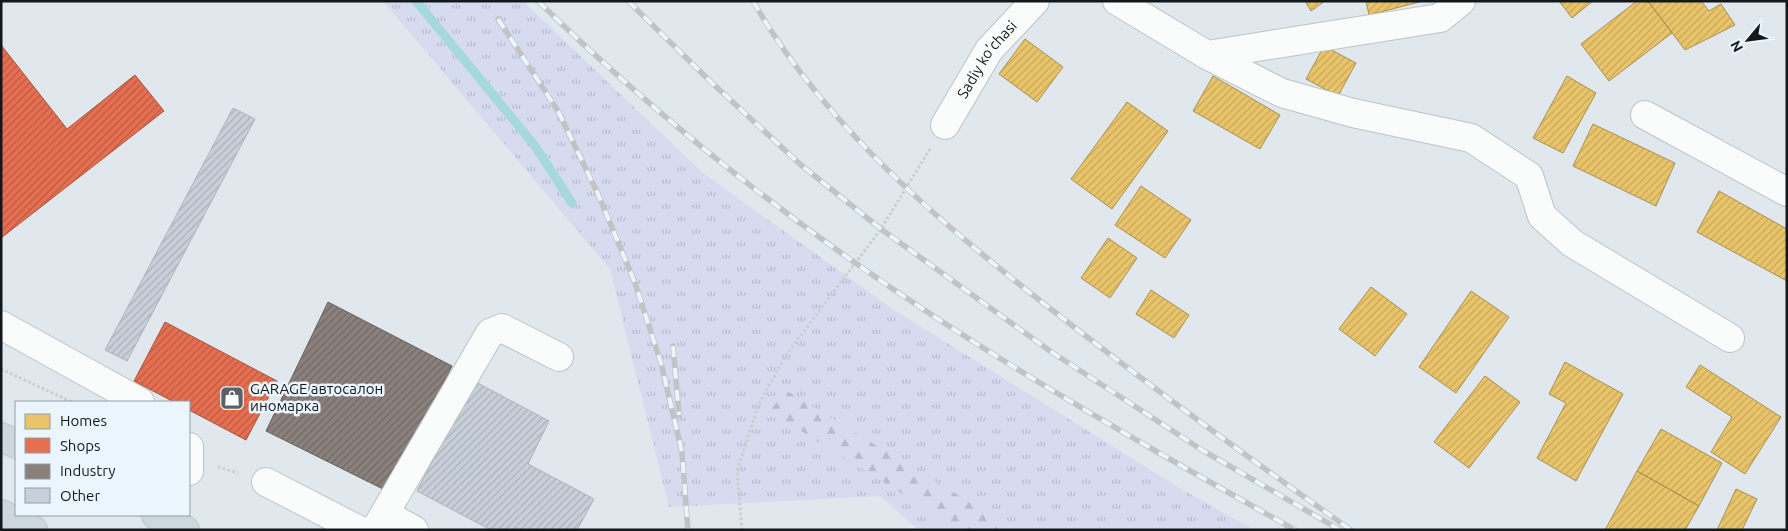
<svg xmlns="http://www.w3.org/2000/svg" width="1788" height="531" font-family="Ubuntu,sans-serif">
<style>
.grass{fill:url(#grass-tufts)}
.forest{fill:url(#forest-firs)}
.homes{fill:url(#homes-hatch);stroke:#a99053}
.shops{fill:url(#shops-hatch);stroke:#a75541}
.industry{fill:url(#industry-hatch);stroke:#66625f}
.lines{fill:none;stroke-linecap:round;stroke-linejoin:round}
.stream{stroke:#a5d9dc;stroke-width:9}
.building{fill:url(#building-hatch);stroke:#aeb4b8}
.minor-casing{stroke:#bdc3c7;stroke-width:30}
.highway-casing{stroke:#c0c4c7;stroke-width:30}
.path{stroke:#cbcdce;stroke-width:3;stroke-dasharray:2.5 2.5;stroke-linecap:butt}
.minor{stroke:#fafcfc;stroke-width:28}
.highway{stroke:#ccd8dc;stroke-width:28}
.rail-casing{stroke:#c1c3c4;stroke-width:5.5}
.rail{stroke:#eaf5fe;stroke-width:4;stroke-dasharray:11;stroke-linecap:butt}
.labels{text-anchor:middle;stroke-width:5;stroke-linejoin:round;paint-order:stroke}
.street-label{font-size:15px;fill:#13181c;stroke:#eaf5fe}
.poi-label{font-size:15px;fill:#13181c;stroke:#eaf5fe;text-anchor:start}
</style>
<defs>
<pattern id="grass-tufts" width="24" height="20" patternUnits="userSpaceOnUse" patternTransform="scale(1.25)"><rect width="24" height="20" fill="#d6dbf0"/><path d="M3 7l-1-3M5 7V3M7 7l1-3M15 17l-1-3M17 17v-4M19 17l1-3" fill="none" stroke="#b7bbcd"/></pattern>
<pattern id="forest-firs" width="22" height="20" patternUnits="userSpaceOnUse" patternTransform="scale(1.25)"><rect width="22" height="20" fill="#d6dbf0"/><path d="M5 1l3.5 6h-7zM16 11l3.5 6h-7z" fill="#b7bbcd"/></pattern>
<pattern id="homes-hatch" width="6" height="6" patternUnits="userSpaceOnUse" patternTransform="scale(1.25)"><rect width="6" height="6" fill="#e9c46a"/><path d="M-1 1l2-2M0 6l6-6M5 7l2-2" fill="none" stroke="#c7a85b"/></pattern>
<pattern id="shops-hatch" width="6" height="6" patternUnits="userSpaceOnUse" patternTransform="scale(1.25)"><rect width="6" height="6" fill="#e76f51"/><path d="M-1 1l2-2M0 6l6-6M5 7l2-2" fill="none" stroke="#ba5a42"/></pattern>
<pattern id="industry-hatch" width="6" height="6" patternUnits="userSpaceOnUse" patternTransform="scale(1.25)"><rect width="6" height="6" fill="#8a817c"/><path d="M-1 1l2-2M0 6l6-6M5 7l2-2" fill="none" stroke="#706965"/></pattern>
<pattern id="building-hatch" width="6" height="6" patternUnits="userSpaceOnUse" patternTransform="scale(1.25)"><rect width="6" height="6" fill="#c7cfd9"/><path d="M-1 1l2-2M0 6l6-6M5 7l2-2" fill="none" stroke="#aab1ba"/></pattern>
</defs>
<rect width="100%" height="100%" fill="#e0e8ed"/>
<path class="grass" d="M383,1H523L703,173L894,310L1181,489L1255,530H919L880,496L669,507L610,269Z"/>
<path class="forest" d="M787,391L1015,530H961L769,411Z"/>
<path class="homes" d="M1305,1H1325L1311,11Z
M1366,1H1423L1369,15Z
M1559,1H1593L1572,18Z
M1637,1H1648L1672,33L1609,81L1581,44Z
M1648,1H1701L1709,11L1721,4L1735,25L1685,50Z
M1025,39L1063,67L1037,102L999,74Z
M1324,46L1356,63L1338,96L1306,79Z
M1213,76L1280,115L1260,149L1193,111Z
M1567,76L1596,93L1563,153L1533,138Z
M1127,102L1168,131L1112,209L1071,179Z
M1593,124L1675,163L1656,206L1573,166Z
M1141,186L1191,220L1165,258L1115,225Z
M1719,191L1787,229V281L1697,232Z
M1108,238L1137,258L1110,298L1081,278Z
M1371,287L1407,314L1375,356L1339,329Z
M1151,290L1189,315L1174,338L1136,314Z
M1471,291L1509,317L1456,393L1419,367Z
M1565,362L1623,394L1576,481L1537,458L1566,403L1549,394Z
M1700,365L1781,417L1745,474L1711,452L1732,417L1686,387Z
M1485,376L1520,402L1469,468L1434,442Z
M1661,429L1722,463L1699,506L1637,471Z
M1637,471L1699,506L1685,530H1605Z
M1736,489L1757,499L1742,530H1717Z"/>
<path class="shops" d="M1,45L67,129L135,75L164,111L1,238Z
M165,322L277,381L246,440L189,410V402H174L134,381Z"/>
<path class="industry" d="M328,302L452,366L389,492L266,431Z"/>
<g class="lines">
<path class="stream" d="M416,1L535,146L572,203"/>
</g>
<path class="building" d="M233,108L255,119L127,361L105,350Z
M474,381L549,421L528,464L594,499L577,530H491L417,491Z"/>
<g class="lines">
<g class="minor-casing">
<g id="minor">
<path d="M1117,1L1207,55L1440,18L1461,1"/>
<path d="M1207,55L1282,93L1353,113L1471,138L1529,176L1542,216L1572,243L1730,338"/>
<path d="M1645,115L1787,192"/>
<path id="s1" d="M945,125L989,50L1035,1"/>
<path d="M1,325L140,402"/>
<path d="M189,447V471"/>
<path d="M266,482L359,530"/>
<path d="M385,514L414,530"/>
<path d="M375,530L490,333L502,328L559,357"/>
</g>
</g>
<g class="highway-casing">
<path id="highway" d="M1,437L16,444
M1,514L33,530
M156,515L185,530"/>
</g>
<path class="path" d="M1,369L72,402
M218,467L238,473
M742,530L737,471L758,406L786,355L881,229L930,149"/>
<use href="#minor" class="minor"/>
<use href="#highway" class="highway"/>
<g class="rail-casing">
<path id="rail" d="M538,1C680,140 840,260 1009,364C1103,422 1199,476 1295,530
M628,1L711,82L801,165L881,229L1050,351L1202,450L1340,530
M753,1C828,133 956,236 1074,327C1165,397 1257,464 1351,530
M498,19L558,111L598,194L635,283L661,363L682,452L688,530
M673,346L679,415"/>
</g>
<use href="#rail" class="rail"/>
</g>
<defs>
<g id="shop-square" transform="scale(1.25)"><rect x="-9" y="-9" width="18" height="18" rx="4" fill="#5b6165" stroke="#eaf5fe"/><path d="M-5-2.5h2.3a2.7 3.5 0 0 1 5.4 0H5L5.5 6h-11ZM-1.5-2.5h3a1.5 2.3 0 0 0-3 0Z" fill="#fff"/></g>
</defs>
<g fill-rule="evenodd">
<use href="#shop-square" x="232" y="398"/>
</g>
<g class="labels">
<g class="street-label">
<text dy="5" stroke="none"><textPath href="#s1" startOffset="78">Sadiy ko'chasi</textPath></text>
</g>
<g class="poi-label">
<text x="250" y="394">GARAGE автосалон<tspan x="250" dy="17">иномарка</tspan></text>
</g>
</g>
<rect width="1788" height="531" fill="none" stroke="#13181c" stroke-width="5"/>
<rect x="15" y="401" width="175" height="115" fill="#eaf5fe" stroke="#949da4"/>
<rect x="25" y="414" width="25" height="15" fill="#e9c46a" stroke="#949da4"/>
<text x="60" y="426" font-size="15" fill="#13181c">Homes</text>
<rect x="25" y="438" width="25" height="15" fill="#e76f51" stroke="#949da4"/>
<text x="60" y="451" font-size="15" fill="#13181c">Shops</text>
<rect x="25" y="464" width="25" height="15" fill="#8a817c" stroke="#949da4"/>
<text x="60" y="476" font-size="15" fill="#13181c">Industry</text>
<rect x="25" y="488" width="25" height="15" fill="#c7cfd9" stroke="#949da4"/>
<text x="60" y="501" font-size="15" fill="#13181c">Other</text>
<g transform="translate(1748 40) rotate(241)" stroke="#eaf5fe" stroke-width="4" paint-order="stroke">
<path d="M0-4L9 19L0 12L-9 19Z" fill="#13181c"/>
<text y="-8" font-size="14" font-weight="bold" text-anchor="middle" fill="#13181c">N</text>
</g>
</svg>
